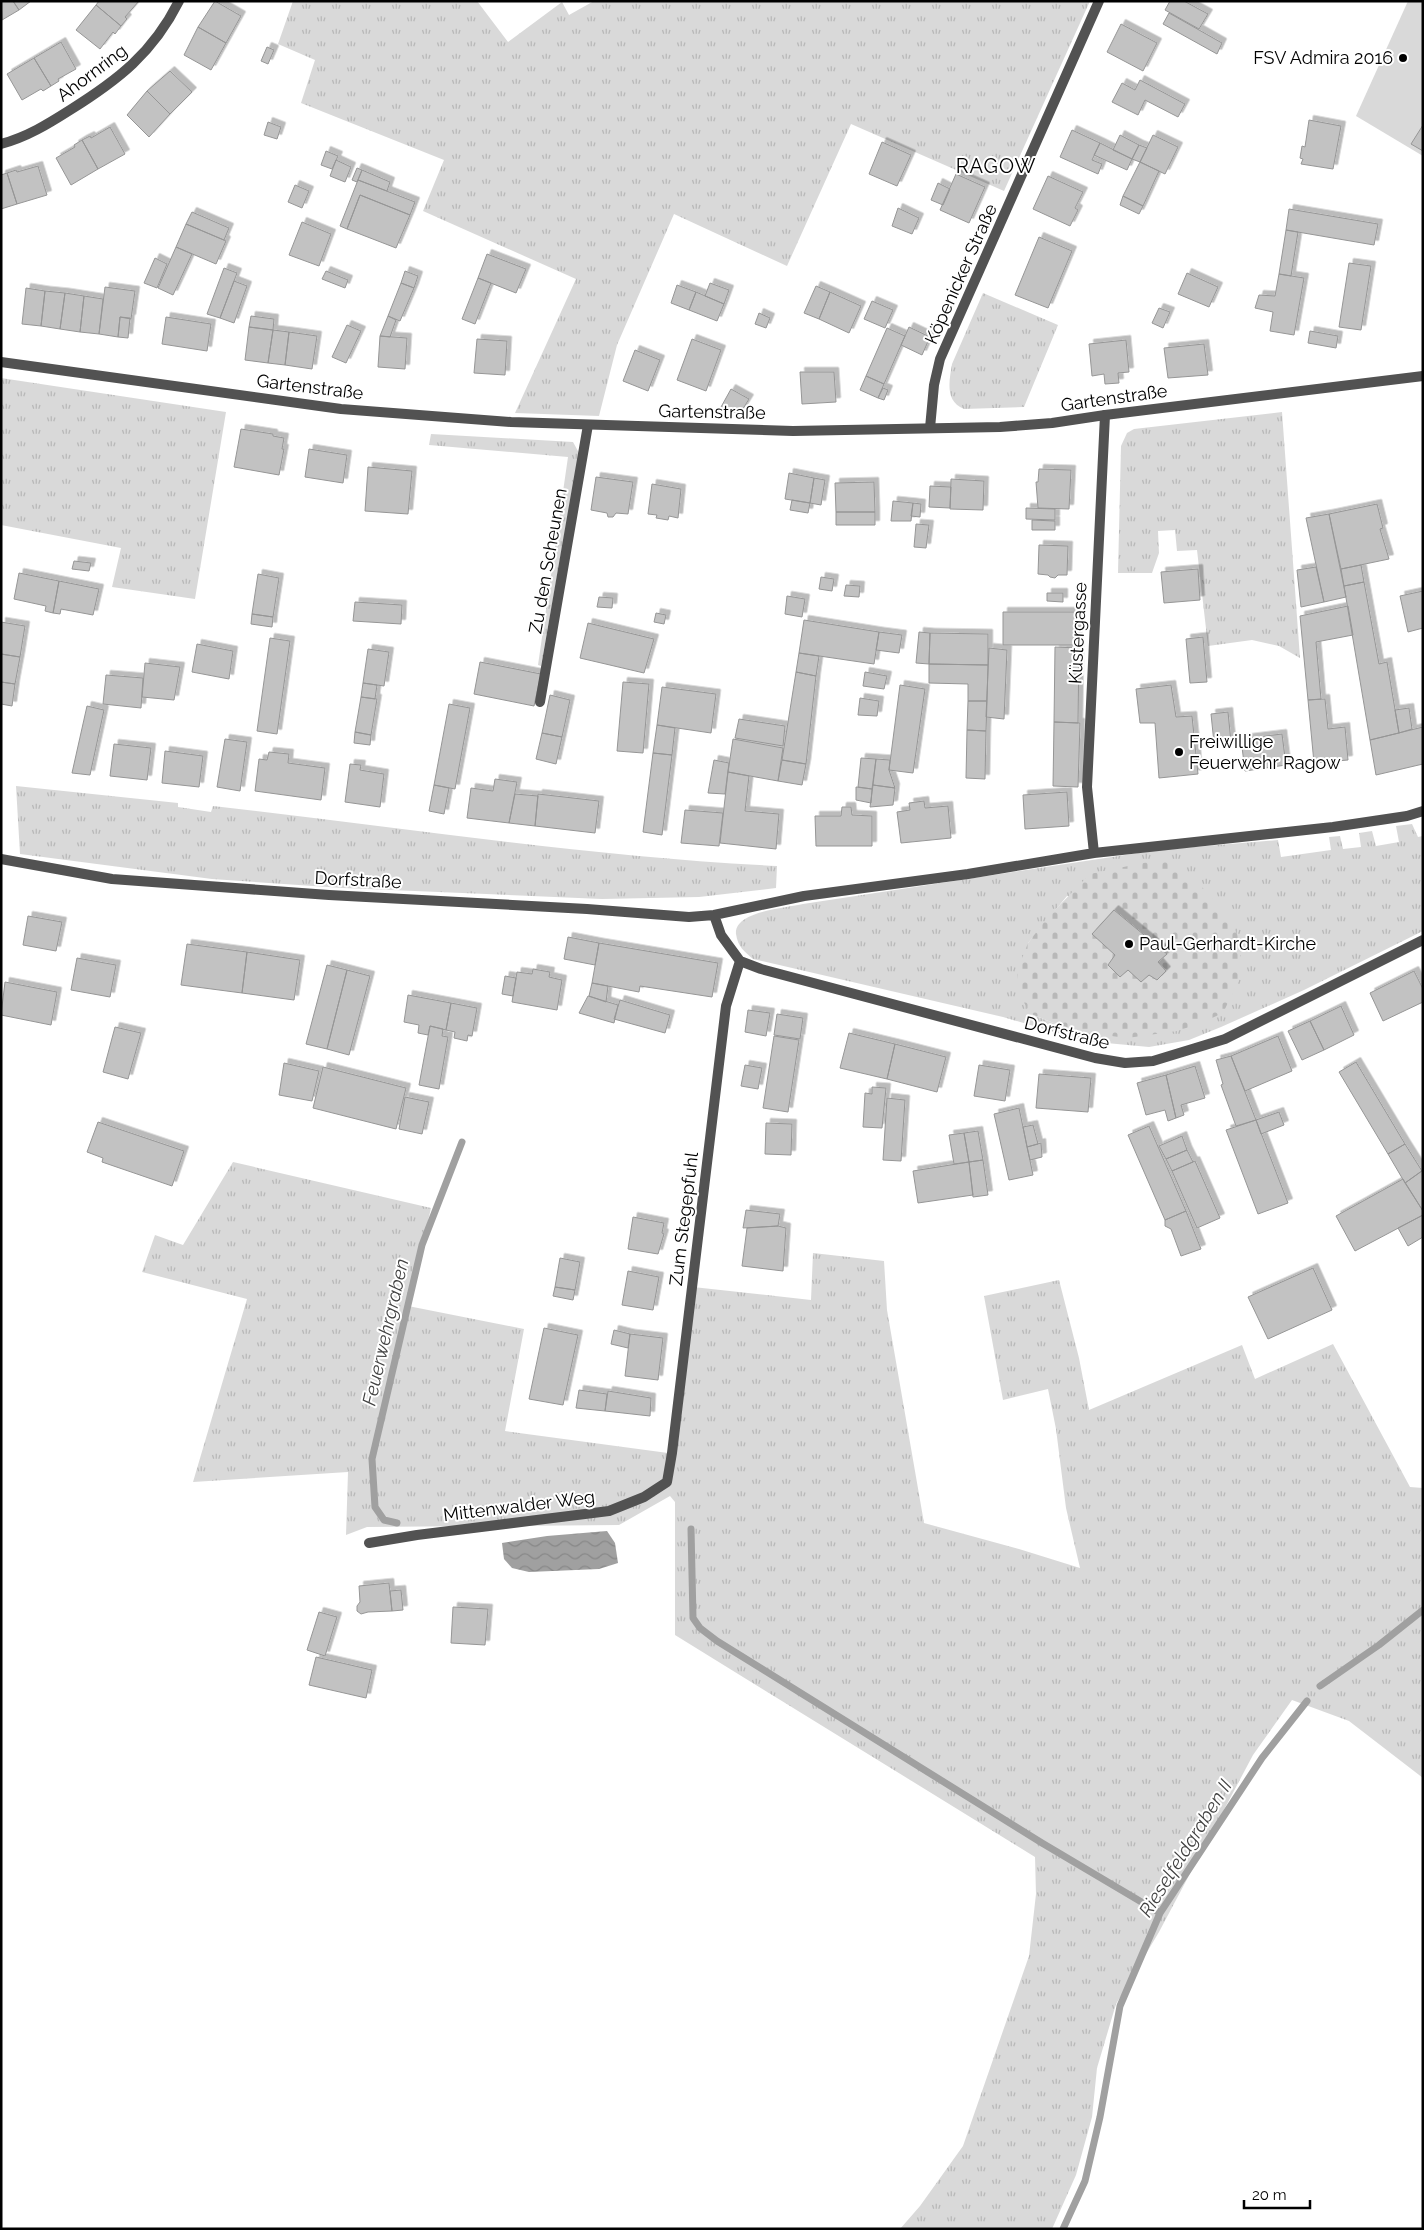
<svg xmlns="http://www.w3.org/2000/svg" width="1424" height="2230" font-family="Raleway,sans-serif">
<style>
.grass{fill:url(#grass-tufts);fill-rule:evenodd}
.cemetery{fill:url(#cemetery-stones)}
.garden{fill:#d9d9d9}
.water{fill:url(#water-waves)}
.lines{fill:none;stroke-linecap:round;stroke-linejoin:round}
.stream{stroke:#a0a0a0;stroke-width:7}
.building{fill:#c2c2c2;stroke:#969696;filter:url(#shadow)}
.minor{stroke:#525252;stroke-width:10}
.tertiary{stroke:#525252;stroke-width:10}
.poi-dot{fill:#000;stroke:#fff;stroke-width:2}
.labels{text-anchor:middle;stroke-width:4;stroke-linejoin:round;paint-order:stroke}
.poi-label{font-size:18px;fill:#000;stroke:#fff;text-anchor:start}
.street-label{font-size:18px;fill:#000;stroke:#fff}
.water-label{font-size:19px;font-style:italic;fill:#414141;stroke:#fff}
.quarter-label{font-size:20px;letter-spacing:1px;fill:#000;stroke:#fff}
</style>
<defs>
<pattern id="grass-tufts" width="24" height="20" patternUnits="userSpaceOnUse" patternTransform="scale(1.25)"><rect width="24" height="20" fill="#d9d9d9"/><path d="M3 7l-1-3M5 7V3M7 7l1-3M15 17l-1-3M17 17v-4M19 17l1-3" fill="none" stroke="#b8b8b8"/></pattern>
<pattern id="cemetery-stones" width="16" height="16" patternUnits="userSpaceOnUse" patternTransform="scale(1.25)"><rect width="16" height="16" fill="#d9d9d9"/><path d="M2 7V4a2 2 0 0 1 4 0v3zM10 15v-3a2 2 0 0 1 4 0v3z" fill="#b8b8b8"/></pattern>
<pattern id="water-waves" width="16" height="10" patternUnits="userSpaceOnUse" patternTransform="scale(1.25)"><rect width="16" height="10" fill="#a0a0a0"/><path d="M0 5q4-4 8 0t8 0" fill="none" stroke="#888"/></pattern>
<filter id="shadow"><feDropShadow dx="4.5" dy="-4.5" stdDeviation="0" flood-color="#0004"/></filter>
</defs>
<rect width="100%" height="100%" fill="#fff"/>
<path class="grass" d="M293,1H477L508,42L562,2L569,15L594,1H1090L1004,191L851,124L787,266L674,214L617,345L599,416L515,413L576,279L423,211L444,160L301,103L315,60L278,44Z
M983,293L1058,325L1024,407L964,409C945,401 949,382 952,364Z
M1,378L226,412L195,599L112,587L121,548L1,525Z
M1282,412L1300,658L1279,646L1252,640L1208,646L1197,550L1177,551L1175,530L1158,531L1159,553L1152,573H1118L1121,446L1127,433L1134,429Z
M431,434L573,442L579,453L541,666L538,665L568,457L429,445Z
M16,786L178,803V807L211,812L213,806C401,827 588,857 777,866L776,888L699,897L602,899L343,888L212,879L20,854Z
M1412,824L1418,837L1423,836V931L1304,990L1221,1027L1189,1040L1149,1047L1085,1041L1003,1017L753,959C744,951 738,947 736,934C734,911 786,908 803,904L1158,850L1278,840L1281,857L1331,850L1329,837L1340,836L1343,849L1361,847L1359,833L1372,831L1376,846L1399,842L1396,826ZM1067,896L1240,940V978L1088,1033L1056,1024L1031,1014L1028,943Z
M233,1162L431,1208L408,1306L524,1329L505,1431L668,1453L693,1287L811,1300L813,1253L884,1261L887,1310L924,1523L1019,1549L1080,1568L1066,1508L1056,1429L1048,1389L1003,1400L984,1296L1059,1280L1079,1358L1089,1410L1242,1345L1255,1379L1333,1344L1410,1487L1423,1488V1778L1349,1721L1292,1700L1253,1755L1159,1932L1116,2004L1097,2068L1092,2117L1076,2175L1052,2229H900L920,2206L963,2146L1029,1956L1036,1894L1035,1857L675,1635V1502L670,1496L619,1525L367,1527L346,1535L348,1472L193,1482L247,1299L142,1272L155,1235L183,1245Z"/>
<path class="cemetery" d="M1162,859L1201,886L1228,917L1240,940V978L1223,1013L1201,1023L1177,1031L1127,1038L1088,1033L1056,1024L1031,1014L1020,996L1017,972L1028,943L1048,917L1090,874Z"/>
<path class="garden" d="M1408,1H1423V156L1356,116Z"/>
<path class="water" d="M607,1531L615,1543L618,1563L599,1569L529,1572L512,1568L504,1559L502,1543L547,1536Z"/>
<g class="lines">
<path class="stream" d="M397,1523L384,1520L375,1507L372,1459L422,1245L462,1142
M691,1529L693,1618L700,1628L717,1641L1042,1843L1160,1913
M1320,1686L1379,1645L1423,1610
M1063,2229L1085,2181L1100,2117L1120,2006L1160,1913L1262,1758L1307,1701"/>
</g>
<path class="building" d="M1,1H13L19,10L2,20Z
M13,1H31L19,10Z
M99,1H139L125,17L127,19L121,26L96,5Z
M215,1L241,16L226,43L198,27Z
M1170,1H1184L1208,14L1199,29L1165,10Z
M96,5L121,26L115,34L113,32L100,49L76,30Z
M1169,13L1222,43L1217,54L1163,24Z
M1121,24L1157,43L1143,71L1107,52Z
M198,27L226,43L211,70L184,55Z
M61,42L76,69L58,79L59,81L51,86L34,58Z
M267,47L274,50L268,64L261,61Z
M34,58L51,86L43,91L41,89L22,100L7,74Z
M170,71L192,92L170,114L147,91Z
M1140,80L1185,104L1178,117L1145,100L1138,115L1112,102L1122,83L1135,90Z
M147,91L170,114L149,137L127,115Z
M1309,120L1341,126L1333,169L1301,164L1303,159L1300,158L1302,146L1305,147Z
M268,122L281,127L277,139L264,135Z
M1423,125V151L1411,144Z
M110,127L125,154L98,169L82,140L90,136L91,138Z
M1072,130L1100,143L1092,160L1102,164L1098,174L1060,157Z
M1120,135L1139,145L1132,159L1113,150Z
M1153,135L1178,147L1165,174L1140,162Z
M82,140L98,169L71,185L56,158L75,147L74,145Z
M882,142L911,155L897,186L869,174Z
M1100,143L1132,159L1127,170L1094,155Z
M1139,145L1147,148L1140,162L1132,159Z
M326,151L338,156L332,169L321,165Z
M336,160L351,167L345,182L330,176Z
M1140,162L1159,171L1143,206L1123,196Z
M38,166L47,195L17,204L7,173L16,170L17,172Z
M357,168L362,170L357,182L352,180Z
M362,170L390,182L387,191L358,180Z
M7,173L17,204L1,209V175Z
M956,174L985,187L969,223L940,210Z
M1048,176L1083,192L1075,208L1078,210L1070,226L1033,209Z
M358,180L415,202L410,215L360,195L347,229L340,226Z
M938,183L950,189L943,205L931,200Z
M295,185L309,191L302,208L288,202Z
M360,195L410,215L396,248L347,229Z
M1123,196L1143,206L1139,214L1120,205Z
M898,208L919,218L912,234L892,226Z
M1289,209L1378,224L1374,245L1286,230Z
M192,212L229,228L224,240L186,224Z
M302,222L331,234L319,266L289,255Z
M186,224L226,241L216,264L176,247Z
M1286,230L1298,232L1291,276L1279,274Z
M1039,237L1072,251L1048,308L1015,295Z
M176,247L192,254L173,295L158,288Z
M487,254L526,269L516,293L478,278Z
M155,258L167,264L157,288L144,283Z
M1349,263L1371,266L1361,330L1339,327Z
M224,268L237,273L220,318L207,314Z
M326,271L348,280L345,288L322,279Z
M405,271L418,276L414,288L401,283Z
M1187,273L1218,287L1209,307L1178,294Z
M1279,274L1304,278L1294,335L1270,331L1273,312L1255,308L1259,295L1275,296Z
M478,278L491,283L475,324L462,319Z
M234,281L247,286L234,323L220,318Z
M401,283L414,288L400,321L388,316Z
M710,283L729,290L724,304L705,296Z
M677,285L696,292L689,310L671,303Z
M816,286L830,292L819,319L804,313Z
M105,287L135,291L131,319L120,317L118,337L99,334Z
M26,288L45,291L41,326L22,324Z
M45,291L65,293L60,329L41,326Z
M696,292L724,304L717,321L689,310Z
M830,292L861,306L849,333L819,319Z
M65,293L84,296L80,332L60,329Z
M84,296L103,299L99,334L80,332Z
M872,301L893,310L885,328L864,319Z
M1159,308L1170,312L1163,328L1152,323Z
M759,313L770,318L766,328L755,324Z
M251,316L274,319L273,330L249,327Z
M388,316L396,320L390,337L380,336Z
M120,317L130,318L128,338L118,337Z
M166,317L211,324L207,351L162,344Z
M347,325L361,331L346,363L332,357Z
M249,327L273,330L268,363L245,360Z
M909,327L930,337L922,355L901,345Z
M887,328L905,336L884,384L866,376Z
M273,330L289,332L285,365L268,363Z
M1310,331L1338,336L1336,348L1308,343Z
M289,332L317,336L312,369L285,365Z
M380,336L407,338L405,369L378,367Z
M477,339L507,341L505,375L474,373Z
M692,339L721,350L706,391L677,380Z
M1126,340L1129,372L1118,373L1119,383L1105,384L1104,374L1092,376L1089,344Z
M1204,344L1208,375L1168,378L1164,348Z
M635,350L660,360L648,391L623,381Z
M800,372H834L836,402L802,404Z
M866,376L884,384L878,398L860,390Z
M883,388L888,390L884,400L878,398Z
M731,389L749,399L741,412H731L721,407Z
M241,429L273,434V436L284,438L282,449H284L279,475L234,467Z
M309,449L347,455L343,483L305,477Z
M368,467L412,471L408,514L365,511Z
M1039,469L1071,470L1069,509L1038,508L1036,482H1038Z
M789,473L814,478L810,503L785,499Z
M596,477L633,482L628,514L616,513L613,517H608L607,513L591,510Z
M814,478L825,480L821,505L810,503Z
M951,479L984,481L983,510L950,509Z
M874,482L875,512H836L835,483Z
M652,484L681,489L678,518L669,516L668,520L656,518L657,515L648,514Z
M930,486L951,487L950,508L929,507Z
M792,500L810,503L808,513L790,510Z
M893,501L913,503L911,521H891Z
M913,503L921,504L920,517L911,516Z
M1377,504L1383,528L1380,529L1389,559L1341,569L1329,514Z
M1026,508L1055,509V520L1026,519Z
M836,512H875V525H836Z
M1329,514L1346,597L1324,602L1306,518Z
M1032,520L1055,521V530H1032Z
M916,524L929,525L926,548L914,547Z
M1039,545L1068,546L1067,575H1058L1055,578L1050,577L1048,575L1038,574Z
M74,561L91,563L89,571L72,569Z
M1361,565L1364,582L1344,586L1341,569Z
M1316,567L1324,602L1301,607L1297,570Z
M1198,569L1200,600L1164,603L1161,572Z
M19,573L59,581L53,613L45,611L46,606L14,599Z
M258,574L279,578L273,617L252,614Z
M821,577L834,579L832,591L819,589Z
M59,581L99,589L93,615L61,609L60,614L53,613Z
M1364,582L1379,664L1387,662L1399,733L1370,740L1344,586Z
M846,585L860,586L859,597L844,596Z
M1423,591V628L1408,632L1400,596Z
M1047,593H1063V602L1047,601Z
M787,596L805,599L802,617L785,614Z
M599,597L613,598L612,608L597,607Z
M355,602L402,605L401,624L353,621Z
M1348,606L1353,635L1316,642L1321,699L1308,700L1300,616Z
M1003,612H1077V645H1003Z
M656,613L666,615L664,624L654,622Z
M252,614L273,617L272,627L251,624Z
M804,620L879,632L874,664L799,653Z
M1,622L25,626L20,657L1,654Z
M588,623L654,639L644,673L580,658Z
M879,632L902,635L899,653L876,650Z
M919,632L930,633L929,664L916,663Z
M930,633L988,634V665L929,664Z
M1203,637L1207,682L1190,683L1186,639Z
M270,638L290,641L277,734L257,731Z
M197,644L233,651L229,679L192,672Z
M1055,647L1079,648L1078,723L1054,722Z
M989,648L1007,650L1004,719L986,717Z
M368,649L389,652L384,686L363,683Z
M799,653L819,656L816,676L796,672Z
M1,654L20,657L15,684L1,682Z
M480,662L541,674L534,706L474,694Z
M145,663L180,667L174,700L142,697Z
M929,664L988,665L987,701H968V684L929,683Z
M796,672L816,676L806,764L782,760Z
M865,672L887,676L884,689L863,686Z
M106,675L143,678L141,708L103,704Z
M1,682L15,684L12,706L1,704Z
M623,682L649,684L643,753L617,751Z
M363,683L377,685L375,699L361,697Z
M900,685L925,689L913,773L889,770Z
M1171,685L1176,717L1192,716L1198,774L1159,778L1155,723H1140L1136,689Z
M662,687L716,694L711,733L657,725Z
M550,695L570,700L562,737L542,733Z
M361,697L377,699L371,735L355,732Z
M860,698L879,701L877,716L858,715Z
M1325,699L1328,729L1345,727L1348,760L1314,763L1308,700Z
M968,701H987L986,731L967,730Z
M449,704L470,708L455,789L434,785Z
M87,706L104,710L90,775L72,773Z
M1409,708L1412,729L1399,733L1395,710Z
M1228,712L1231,742L1214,743L1211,714Z
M739,719L785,726L783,746L735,738Z
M1054,722L1080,723L1078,787L1053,786Z
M657,725L675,728L672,755L653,753Z
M1423,727V764L1376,775L1370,740Z
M967,730L986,731L985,779L966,778Z
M355,732L371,735L370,745L354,743Z
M542,733L562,737L556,764L536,759Z
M1282,734L1286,765L1245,771L1241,739Z
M225,739L247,742L240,791L217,787Z
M733,739L783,748L778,781L728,772Z
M114,744L151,748L147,780L110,776Z
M165,751L203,756L199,787L162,783Z
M269,752L289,754L288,763L325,768L321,800L255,791L259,759L267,760Z
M653,753L672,755L662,835L643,832Z
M861,758L876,759L872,789L858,787Z
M876,759L890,760L889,770L895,788L873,785Z
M714,760L729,763L725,794L708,793Z
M782,760L806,764L802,785L778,781Z
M350,764L361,765L360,770L384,774L380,807L345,802Z
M728,772L749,776L745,811L779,814L776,849L720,843Z
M495,779L517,782L509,823L467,818L471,788L493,791Z
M434,785L449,788L444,814L429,811Z
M873,785L895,788L893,805L870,807Z
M856,787L872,789L871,803L856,800Z
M1067,792L1069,826L1025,829L1023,795Z
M515,794L538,796L535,826L509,823Z
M538,794L599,801L595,833L535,826Z
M924,801L925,808L948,806L951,838L901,843L897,812L910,810L909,803Z
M842,807H851L852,815L872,816V846H816L815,816H841Z
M685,810L723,813L719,846L681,843Z
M1114,910L1167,954L1158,962L1166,971L1157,980L1149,975L1141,982L1128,970L1120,977L1108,965L1115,955L1092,934Z
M28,916L62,922L56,951L23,945Z
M568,937L599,943L595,965L564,959Z
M599,943L718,963L712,997L640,986L639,992L592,983Z
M187,944L247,952L242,993L181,985Z
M247,952L300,960L294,1000L242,993Z
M77,958L116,965L110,997L71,990Z
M327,965L347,970L327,1049L306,1044Z
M533,969L550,972L549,977L562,980L557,1010L512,1002L517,972L532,974Z
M347,970L370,976L349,1055L327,1049Z
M1414,971L1423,989V1002L1383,1021L1370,993Z
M505,976L516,978L513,996L502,994Z
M5,982L57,992L51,1025L1,1015Z
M592,983L608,986L606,1002L589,996Z
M408,995L451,1003L446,1030L430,1026L428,1035L418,1033L419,1025L404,1022Z
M588,996L618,1005L614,1023L579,1013Z
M620,1000L670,1015L665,1033L614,1019Z
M451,1003L477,1008L472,1036L468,1035L467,1041L454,1038L455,1032L446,1030Z
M1341,1006L1354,1035L1324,1050L1310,1021Z
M748,1010L770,1013L766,1036L745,1032Z
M777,1014L803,1018L800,1039L774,1035Z
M1310,1021L1324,1050L1302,1060L1288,1031Z
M430,1026L443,1029L442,1036L448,1037L439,1089L419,1085Z
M115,1027L141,1033L128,1079L103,1072Z
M849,1033L895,1044L887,1079L840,1068Z
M774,1036L799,1040L788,1112L763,1108Z
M1278,1036L1292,1071L1245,1091L1231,1056Z
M895,1044L946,1057L937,1092L887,1079Z
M1231,1056L1256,1120L1236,1126L1221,1085L1223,1084L1216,1060Z
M1356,1062L1405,1144L1388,1154L1339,1072Z
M284,1063L319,1071L312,1101L279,1095Z
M745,1065L762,1068L758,1089L741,1086Z
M979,1065L1010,1070L1005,1101L974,1096Z
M1195,1066L1205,1098L1181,1105L1184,1115L1176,1118L1166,1075Z
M323,1067L406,1088L396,1129L313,1108Z
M1039,1074L1091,1078L1088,1112L1036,1108Z
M1166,1075L1176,1118L1168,1121L1165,1110L1146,1115L1137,1083Z
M872,1087L886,1088L882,1128L863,1127L865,1093L872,1094Z
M405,1097L429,1102L422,1134L399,1129Z
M887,1098L905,1100L901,1161L883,1160Z
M1019,1108L1033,1175L1009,1180L994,1114Z
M1279,1112L1284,1125L1261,1134L1256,1120Z
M1256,1120L1288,1203L1258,1214L1226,1130Z
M98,1122L184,1151L172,1186L102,1162L103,1158L87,1152Z
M766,1123L792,1124L791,1155L765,1154Z
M1033,1125L1038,1144L1027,1147L1023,1127Z
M1149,1126L1186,1211L1165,1220L1128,1135Z
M978,1131L983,1160L969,1162L964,1133Z
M964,1133L969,1162L954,1164L949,1135Z
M1182,1136L1187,1150L1166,1159L1159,1146Z
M1041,1143L1042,1157L1030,1160L1027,1147Z
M1405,1144L1422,1171L1405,1183L1388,1154Z
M1187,1150L1193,1162L1172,1171L1166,1159Z
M983,1160L988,1195L973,1197L969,1162Z
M1195,1161L1220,1218L1197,1228L1172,1171Z
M969,1162L973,1195L918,1203L913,1171Z
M1423,1170V1211L1405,1183Z
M1403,1179L1423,1211V1215L1355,1251L1336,1216Z
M746,1210L780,1214L778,1226L743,1228Z
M1186,1211L1201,1249L1181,1256L1171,1229L1165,1226V1220Z
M1423,1215V1237L1408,1246L1398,1228Z
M633,1217L664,1223L662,1233L664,1234L658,1254L628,1249Z
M778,1226L786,1228L783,1271L742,1266L747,1228Z
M560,1258L580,1262L575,1290L555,1287Z
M1313,1268L1332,1310L1268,1339L1248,1297Z
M628,1271L659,1277L653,1310L622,1305Z
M555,1287L575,1290L573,1300L553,1296Z
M544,1328L578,1335L563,1405L529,1399Z
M614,1330L630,1334L628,1348L611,1344Z
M630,1334L663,1338L658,1380L625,1376Z
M579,1390L607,1394L605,1411L576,1408Z
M608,1391L651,1398L650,1416L605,1411Z
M389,1583L392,1611L368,1612L361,1614L357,1611V1606L360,1602L359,1586Z
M401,1590L403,1610L392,1611L390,1591Z
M453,1607L488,1609L485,1645L451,1643Z
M319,1612L337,1617L325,1656L307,1650Z
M316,1657L372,1670L366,1698L309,1685Z"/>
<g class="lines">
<path class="minor" d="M1,144C27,137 48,124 70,110C118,80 153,53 179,1
M930,428L934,385L940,359L1099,1
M540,702L588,425
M1094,853L1087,787L1105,415
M1,859L112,879L329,895L587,909L689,917L714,915L804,896L968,874L1094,853L1333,827L1407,816L1423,811
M714,915L721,935L740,961L761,969L1095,1058L1125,1063L1153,1061L1225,1039L1423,940
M369,1543L417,1535L609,1511L644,1497L667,1482L672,1453L726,1006L740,961"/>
<path class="tertiary" d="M1,362L341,409L511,422L793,431L1000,427L1052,423L1105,415L1423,376"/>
</g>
<g class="poi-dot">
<circle cx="1403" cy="58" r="5"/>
<circle cx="1179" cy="752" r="5"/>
<circle cx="1129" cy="944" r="5"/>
</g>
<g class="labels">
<g class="poi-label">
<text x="1393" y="64" text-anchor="end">FSV Admira 2016</text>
<text x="1189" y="748">Freiwillige<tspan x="1189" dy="21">Feuerwehr Ragow</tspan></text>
<text x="1139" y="950">Paul-Gerhardt-Kirche</text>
</g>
<g class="street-label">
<text transform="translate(92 73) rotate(-37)" y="6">Ahornring</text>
<text transform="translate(961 274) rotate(-66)" y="6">Köpenicker Straße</text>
<text transform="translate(310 387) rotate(7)" y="6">Gartenstraße</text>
<text transform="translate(1114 398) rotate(-8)" y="6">Gartenstraße</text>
<text transform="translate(712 412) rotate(1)" y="6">Gartenstraße</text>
<text transform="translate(548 561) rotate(-80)" y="6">Zu den Scheunen</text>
<text transform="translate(1078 633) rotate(-87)" y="6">Küstergasse</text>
<text transform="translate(358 880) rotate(3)" y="6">Dorfstraße</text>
<text transform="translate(1067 1033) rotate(14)" y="6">Dorfstraße</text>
<text transform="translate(684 1219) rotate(-83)" y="6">Zum Stegepfuhl</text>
<text transform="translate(519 1506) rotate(-7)" y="6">Mittenwalder Weg</text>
</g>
<g class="water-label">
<text transform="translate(385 1332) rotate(-77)" y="7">Feuerwehrgraben</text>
<text transform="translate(1185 1848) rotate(-58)" y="7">Rieselfeldgraben II</text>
</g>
<g class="quarter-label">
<text x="996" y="173">RAGOW</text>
</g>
</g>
<rect width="1424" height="2230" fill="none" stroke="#000000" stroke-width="5"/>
<path d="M1244 2200v8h66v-8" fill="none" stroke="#000000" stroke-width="2.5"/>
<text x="1252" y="2200" font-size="15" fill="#000000" stroke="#ffffff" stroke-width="4" paint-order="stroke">20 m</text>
</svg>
